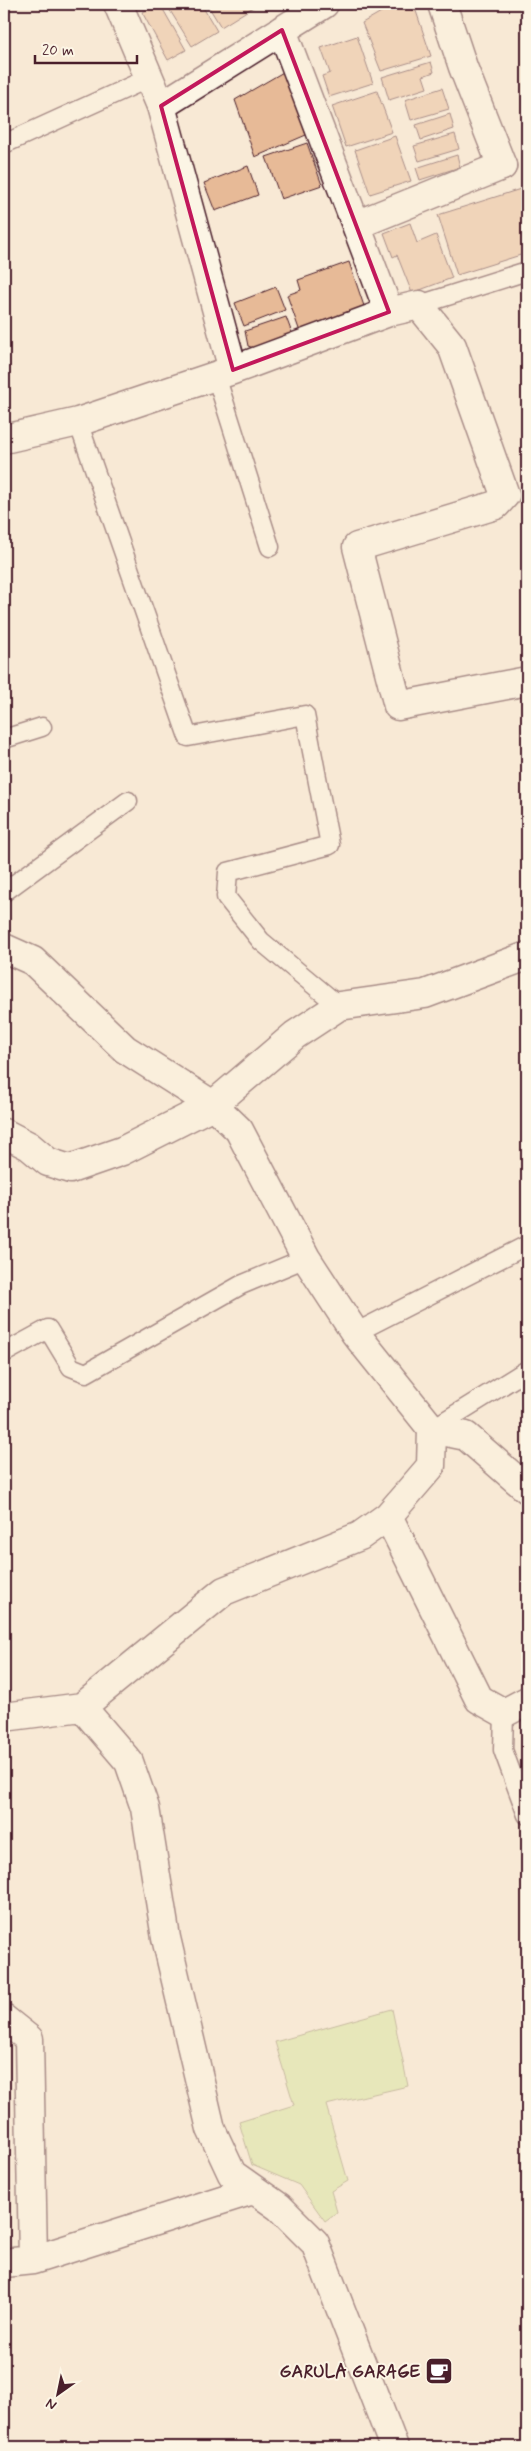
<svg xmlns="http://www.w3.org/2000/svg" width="531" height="2451" font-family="Mynerve,sans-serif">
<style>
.green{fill:#d3e599;stroke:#8e8262}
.building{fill:#e7ba97;stroke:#4a1f2b}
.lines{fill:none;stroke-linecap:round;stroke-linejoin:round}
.lane-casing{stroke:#4a1f2b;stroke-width:21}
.street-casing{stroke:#4a1f2b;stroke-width:31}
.secondary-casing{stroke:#4a1f2b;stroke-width:31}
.lane{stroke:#fcf5e5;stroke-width:18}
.street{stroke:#fcf5e5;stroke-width:28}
.secondary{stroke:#fcf5e5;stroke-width:28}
.marked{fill:none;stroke:#c2185b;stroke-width:4;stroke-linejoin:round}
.labels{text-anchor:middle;stroke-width:4;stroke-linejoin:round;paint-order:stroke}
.poi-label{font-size:18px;font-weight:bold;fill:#4a1f2b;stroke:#fcf5e5;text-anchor:end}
</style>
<rect width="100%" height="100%" fill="#f8e9d5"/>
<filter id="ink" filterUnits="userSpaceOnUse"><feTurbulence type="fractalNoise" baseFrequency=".02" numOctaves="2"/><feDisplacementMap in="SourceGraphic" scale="10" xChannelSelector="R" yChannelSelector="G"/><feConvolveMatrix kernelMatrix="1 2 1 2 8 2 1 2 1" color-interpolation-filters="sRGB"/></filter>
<g filter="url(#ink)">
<path class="green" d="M392,2009L408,2086L326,2105L348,2181L331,2191L337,2212L325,2221L299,2185L252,2165L239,2122L294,2105L275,2042Z"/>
<path class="building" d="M160,4L186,50L168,60L142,12Z
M166,4H201L217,31L192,46Z
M207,4H258L221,27Z
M395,4L416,11L431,56L381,71L362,23Z
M357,36L373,83L329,97L322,76L330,73L321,48Z
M431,62L434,72L423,76L427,88L389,100L382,77Z
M285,71L306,135L255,157L235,100Z
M442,88L449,109L411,120L405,100Z
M377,91L392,132L346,147L332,106Z
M450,114L454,129L421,140L416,125Z
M455,134L459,149L419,161L414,146Z
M395,136L411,181L370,194L355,150Z
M307,143L322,185L281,199L266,157Z
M457,155L460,167L420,180L416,168Z
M248,166L258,195L215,211L204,183Z
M527,187V253L457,275L438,215Z
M410,223L417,243L436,235L452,278L412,293L397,255L393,257L384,233Z
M349,262L365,309L300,332L287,295L301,290L298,280Z
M276,287L285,310L244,326L235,303Z
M286,317L293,336L256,349L248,346L245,331Z"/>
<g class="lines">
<g class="lane-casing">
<path id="lane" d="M4,144L149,78
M419,305L527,271
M216,376L270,547
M78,422L188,737L305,715L330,845L228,872L226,897L261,941L339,1006
M4,739L42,727
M4,892L128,801
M355,1333L527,1245
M4,1353L48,1329L71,1367L86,1373L241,1285L306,1258
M432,1429L527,1370
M504,1713L503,1750L527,1815"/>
</g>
<g class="street-casing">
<path id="street" d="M118,4L161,106L233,370
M282,30L389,312
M356,225L502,166
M4,439L78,422L233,370L389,312L419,305L452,346L505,495L496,505L357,547L398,706L527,681
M4,948L33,961L125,1049L213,1105L239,1130L306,1258L355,1333L432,1429L466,1436L527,1489
M4,1133L29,1146L48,1162L70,1169L122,1151L213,1105L295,1035L339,1006L425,994L527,956
M388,1516L479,1699L504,1713L527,1701
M82,1707L129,1762L145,1808L166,1938L211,2129L232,2174L279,2207L315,2243L394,2447
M4,1717L82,1707L224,1591L360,1536L388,1516L431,1466L432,1429
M4,2019L29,2039L33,2260L253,2190
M4,2263L33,2260"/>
</g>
<g class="secondary-casing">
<path id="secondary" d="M442,4L463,67L502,166
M161,106L324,4"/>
</g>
<use href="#lane" class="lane"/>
<use href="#street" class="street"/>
<use href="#secondary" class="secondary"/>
</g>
</g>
<path d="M0 0H531V2451H0ZM282,30L389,312L233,370L161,106Z" fill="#f8e9d5" fill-opacity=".55" fill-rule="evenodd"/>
<path class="marked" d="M282,30L389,312L233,370L161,106Z"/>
<defs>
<g id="cafe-square" transform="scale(1.4375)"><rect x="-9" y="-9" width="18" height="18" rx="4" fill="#4a1f2b" stroke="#fcf5e5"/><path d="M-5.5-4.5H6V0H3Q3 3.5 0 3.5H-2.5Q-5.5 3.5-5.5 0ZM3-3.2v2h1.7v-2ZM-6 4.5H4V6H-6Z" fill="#fff"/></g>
</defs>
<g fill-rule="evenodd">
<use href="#cafe-square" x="439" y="2371"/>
</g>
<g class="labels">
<g class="poi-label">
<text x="420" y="2377">GARULA GARAGE</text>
</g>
</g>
<rect width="531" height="2451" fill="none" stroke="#fcf5e5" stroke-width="20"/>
<rect x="10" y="10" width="511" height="2431" fill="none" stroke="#4a1f2b" stroke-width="2" filter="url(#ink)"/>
<g transform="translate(58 2394) rotate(213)" stroke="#fcf5e5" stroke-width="4" paint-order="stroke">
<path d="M0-4L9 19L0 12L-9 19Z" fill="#4a1f2b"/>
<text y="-8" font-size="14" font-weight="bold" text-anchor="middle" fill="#4a1f2b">N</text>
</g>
<path d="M35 55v8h102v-8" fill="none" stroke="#4a1f2b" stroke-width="2.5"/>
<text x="42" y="55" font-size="15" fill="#4a1f2b" stroke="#fcf5e5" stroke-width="4" paint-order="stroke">20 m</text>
</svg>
